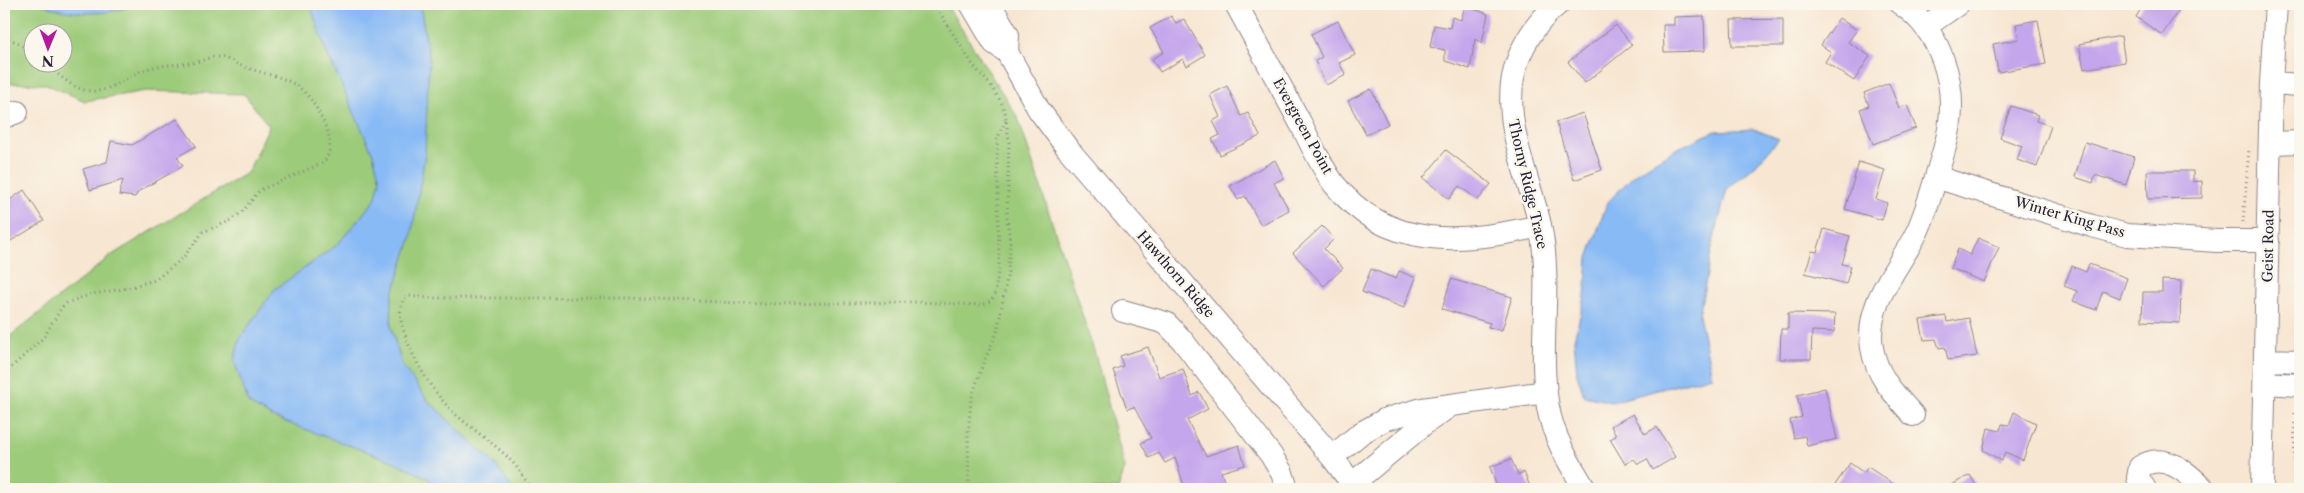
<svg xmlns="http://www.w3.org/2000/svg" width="2304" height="493" font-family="'Libre Caslon Text',serif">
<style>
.green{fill:#9ccb79;stroke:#5f765a;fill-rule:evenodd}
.water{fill:#88baf5;stroke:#556e98}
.building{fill:#c4a6ec}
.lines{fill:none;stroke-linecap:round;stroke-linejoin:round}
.minor-casing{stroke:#8c8486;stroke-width:24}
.path{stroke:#8c8486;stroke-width:3;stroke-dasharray:1 4;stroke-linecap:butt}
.minor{stroke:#fff;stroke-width:22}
.labels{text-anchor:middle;stroke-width:5;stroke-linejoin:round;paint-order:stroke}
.street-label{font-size:14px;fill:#22223b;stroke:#fbf7ec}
</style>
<rect width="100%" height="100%" fill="#fbf7ec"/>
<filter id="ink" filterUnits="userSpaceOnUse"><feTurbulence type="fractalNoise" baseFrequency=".02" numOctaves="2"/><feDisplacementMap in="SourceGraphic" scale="10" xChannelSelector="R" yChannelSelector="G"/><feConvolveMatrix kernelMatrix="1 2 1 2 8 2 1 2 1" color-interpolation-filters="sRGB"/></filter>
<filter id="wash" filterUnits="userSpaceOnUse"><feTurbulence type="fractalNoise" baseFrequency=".0096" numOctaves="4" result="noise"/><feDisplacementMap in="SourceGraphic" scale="20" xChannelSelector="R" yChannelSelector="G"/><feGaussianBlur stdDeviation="1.12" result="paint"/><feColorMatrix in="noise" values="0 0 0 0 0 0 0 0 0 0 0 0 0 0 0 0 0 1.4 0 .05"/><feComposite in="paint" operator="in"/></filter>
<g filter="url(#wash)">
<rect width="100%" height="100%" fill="#f7e6d1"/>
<path class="green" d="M4,4H946L1018,118L1096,357L1125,468L1118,489H4V341L112,255L248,172L269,126L244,94L146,91L85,101L46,84L4,83ZM32,32H62V62H32Z"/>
<path class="water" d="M41,4H137C108,16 70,16 41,4Z
M310,4H420L429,58L425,155L411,239L392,296L391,327L402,365L428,401L494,463L512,489H438L429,479L395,462L274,418L249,404L234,361L240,338L275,289L337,245L375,200L380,180L373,154L326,51Z
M1754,129L1779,139L1755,166L1727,189L1713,243L1699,315L1712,376L1611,402L1584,396L1577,374L1574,339L1585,297L1588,258L1607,203L1636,173L1674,150L1715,131Z"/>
<g id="blocks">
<path class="building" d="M2144,4H2183L2162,35L2136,17Z
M1465,6L1488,14L1482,43L1475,39L1470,69L1445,61V50L1430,47L1434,25L1450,28L1452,17L1461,20Z
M1171,16L1176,23L1184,19L1205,55L1187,66L1183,59L1160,72L1152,59L1164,52L1150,28Z
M1704,16L1705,51L1664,52L1663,25H1674V17Z
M1839,18L1857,30L1848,42L1870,56L1854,81L1825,62L1831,52L1821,45Z
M1783,19V46H1732L1731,20Z
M2038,20L2046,64L1998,72L1993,44L2019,39L2016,24Z
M1338,21L1355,55L1339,63L1346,75L1326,85L1315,61L1322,57L1311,34Z
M1616,25L1632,45L1585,83L1568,62Z
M2121,36L2125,62L2084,69L2079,44Z
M1889,83L1899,108L1907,105L1916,128L1873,144L1860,109L1869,106L1864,93Z
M1227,86L1241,116L1248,113L1260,136L1220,155L1212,139L1220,135L1213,121L1220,117L1210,95Z
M1371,89L1388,124L1366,135L1348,101Z
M2011,106L2038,115L2036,121L2051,126L2037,167L2017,160L2022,146L2000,138Z
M1583,113L1602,170L1574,180L1556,122Z
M177,119L196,146L177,157L183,166L139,191L135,197L119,195L123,180L90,190L83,169L107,162L111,141L132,145Z
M2085,142L2134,157L2126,185L2095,175L2093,183L2075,177Z
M1446,150L1491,184L1478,200L1459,186L1449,199L1423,178Z
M1275,160L1284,178L1274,183L1289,210L1261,225L1245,196L1238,200L1230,186Z
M1859,162L1885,170L1876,199L1887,203L1882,220L1845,209Z
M2147,171H2193V182L2202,181V198L2148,199Z
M24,190L44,221L4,245V204Z
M1322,226L1334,239L1324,249L1343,268L1324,286L1293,253Z
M1824,229L1850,236L1842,264L1851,266L1846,284L1805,273L1812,251L1817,252Z
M1978,238L1999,247L1984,282L1950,268L1958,249L1970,255Z
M2089,264L2127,278L2120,298L2103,291L2096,310L2073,301L2077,291L2064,286L2072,266L2086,272Z
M1371,269L1396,279L1399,271L1416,278L1404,308L1362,292Z
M1451,279L1512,297L1502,330L1488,327L1490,323L1442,309Z
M2162,280L2181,281L2180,323L2142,321L2143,292H2162Z
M1788,313L1835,314L1834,332L1812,331L1811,359H1780L1781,329H1788Z
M1946,316L1947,322L1969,318L1977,356L1948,360L1945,347L1939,348L1936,339L1924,340L1920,320Z
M1148,347L1159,377L1183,369L1192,396L1199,392L1208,409L1187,420L1206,456L1239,445L1245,465L1221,472L1227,489H1185L1175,458L1165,463L1159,453L1149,458L1141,443L1151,438L1134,407L1127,409L1113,370L1123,366L1120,356Z
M1825,388L1837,439L1807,446L1805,436L1794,438L1790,420L1802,417L1797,395Z
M2014,412L2036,423L2023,460L2005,452L2002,461L1983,450L1988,428L2000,431L2002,424L2009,425Z
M1633,414L1645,434L1657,427L1675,457L1653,470L1647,459L1638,464L1634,459L1625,464L1610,439L1616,436L1611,426Z
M1511,459L1518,475L1524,472L1531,489H1492L1497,487L1490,467Z
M1850,463L1864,473L1868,467L1901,489H1842L1835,485Z
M1970,475L1978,489H1944Z"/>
</g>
</g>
<g filter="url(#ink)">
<use href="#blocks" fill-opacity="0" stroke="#8c8486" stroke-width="1"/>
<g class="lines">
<g class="minor-casing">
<path id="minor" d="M971,4L994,43L1007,52L1039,110L1068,149L1332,457L1356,489
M990,4L1008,35L1007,52
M1236,4C1258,44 1279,84 1301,124C1311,144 1321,166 1334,184C1388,252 1464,243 1540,226
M1558,4C1536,22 1519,48 1513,77C1504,127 1529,177 1540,225C1553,285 1537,347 1548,407C1553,437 1569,463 1585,489
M1901,4C1940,30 1957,83 1949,129C1946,147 1939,166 1934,184C1929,200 1924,218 1916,234C1897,271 1865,303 1872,348C1877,377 1895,395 1913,415
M1925,27L1958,4
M2271,83L2300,85
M4,117L17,112
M2270,143L2300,142
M1936,177L2092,226L2127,235L2217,241H2268
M1123,311L1166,323L1182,340L1271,455L1282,473L1287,489
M2265,360L2300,361
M2265,383L2300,385
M1332,457L1361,433L1386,419L1422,409L1546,392
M1352,484L1424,424L1447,408
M2145,489L2138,478L2140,467C2164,451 2187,472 2204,489
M2262,489L2271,83L2276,4"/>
</g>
<path class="path" d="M934,4L973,65L992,87L1001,102L1005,112L1009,141L1007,219L1010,242L1008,272L997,333L983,364L971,399L968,436L969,489
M4,37L19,43L32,54
M2300,201V244
M2243,222L2249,149
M2296,337L2297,295L2300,282
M4,374L43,338L62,307L68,302L92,294L123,289L155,280L182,259L203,232L232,220L241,213L260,190L323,163C335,149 329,132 321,117C301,74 278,80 239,65C232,62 225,57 218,57C213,56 208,58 203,60C184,66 165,63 147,69C127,74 114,92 91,91C72,90 58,73 43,62
M530,489C514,453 481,438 453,412C432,391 415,363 405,335C401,322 397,310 405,298L409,296L429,298H630L765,304L917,302L983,305L992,300L995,293L999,266L997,139L1006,120
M2294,489L2295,409"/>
<use href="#minor" class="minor"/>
</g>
</g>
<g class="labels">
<g class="street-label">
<text transform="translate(1303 126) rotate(61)" y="5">Evergreen Point</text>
<text transform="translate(1528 184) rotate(77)" y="5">Thorny Ridge Trace</text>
<text transform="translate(2070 217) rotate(16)" y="5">Winter King Pass</text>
<text transform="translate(2268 246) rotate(-89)" y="5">Geist Road</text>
<text transform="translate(1176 274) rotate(49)" y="5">Hawthorn Ridge</text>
</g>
</g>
<rect width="2304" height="493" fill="none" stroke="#fbf7ec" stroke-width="20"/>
<g transform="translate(48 48) rotate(181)"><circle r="24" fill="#fbf7ec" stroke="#a4a2a5"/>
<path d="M0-4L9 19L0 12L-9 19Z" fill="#b5179e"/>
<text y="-8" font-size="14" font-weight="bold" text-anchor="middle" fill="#22223b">N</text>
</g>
</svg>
